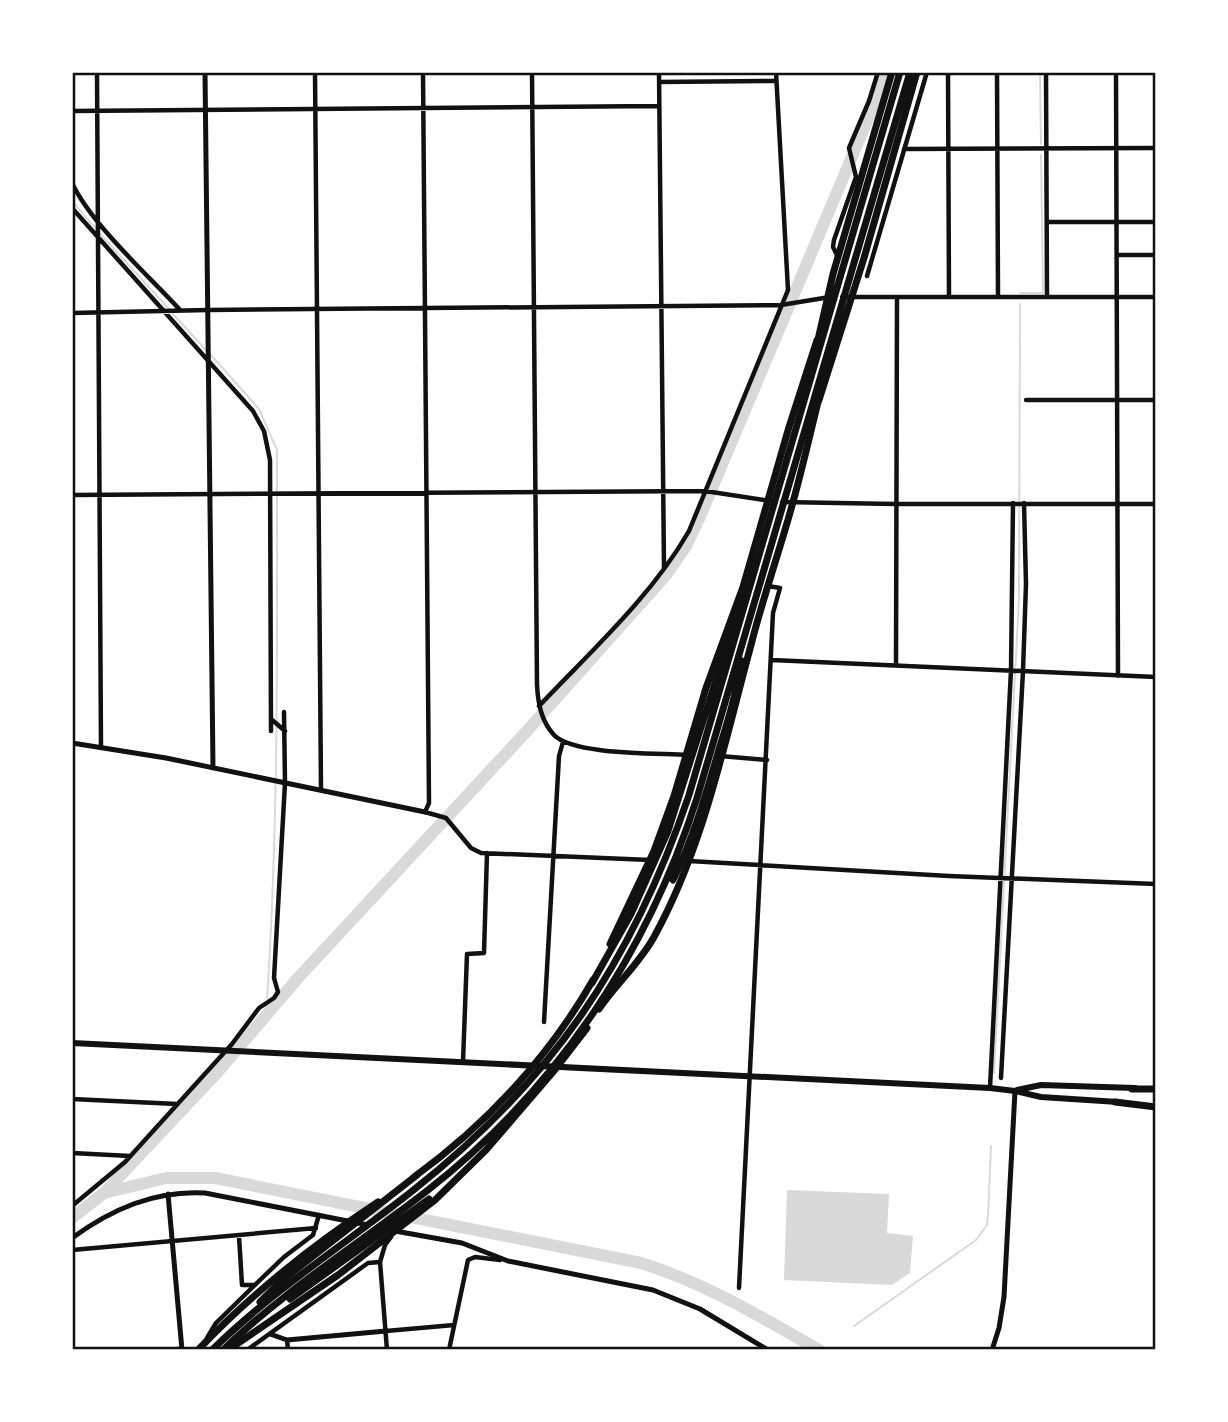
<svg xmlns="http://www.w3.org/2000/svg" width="1228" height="1422" font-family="Montserrat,sans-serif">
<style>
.water{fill:#d9d9d9}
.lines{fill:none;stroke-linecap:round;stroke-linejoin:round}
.stream{stroke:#d9d9d9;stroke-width:2}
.river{stroke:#d9d9d9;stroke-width:12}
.minor{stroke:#111;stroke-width:4.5}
.tertiary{stroke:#111;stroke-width:5}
.primary{stroke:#111;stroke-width:6}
.trunk{stroke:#111;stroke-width:7}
.motorway{stroke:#111;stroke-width:7}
.neatline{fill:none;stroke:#111;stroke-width:2.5}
</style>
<rect width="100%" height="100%" fill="#fff"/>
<path class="water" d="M787,1190L889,1194L887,1233L913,1236L910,1273L892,1285L784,1280Z"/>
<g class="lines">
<path class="stream" d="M1040,72L1041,144
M72,201L96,229
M100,234L170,310
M1020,293H1043L1041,155
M173,314L207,351
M211,355L259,409L277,450C277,633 279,816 267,999
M265,1018L266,1005
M994,1073L1019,598L1020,304
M854,1326L976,1240L987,1225L988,1215L991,1146"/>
<path class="river" d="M104,1193L215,1075L298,978L526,732L666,575L686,546L699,519L873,107L884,72
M72,1218L104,1193L166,1178H215L641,1263C705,1283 761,1317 819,1350"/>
<path class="minor" d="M97,72L101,748
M315,72L321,790
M423,72L429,803L425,812L446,818L471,848L481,853L650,860
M532,72L537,685C538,703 541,721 554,735C573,755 658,753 687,755
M659,72L664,568
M997,72L998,297
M1046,72L1047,297
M1116,72L1118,676
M659,82L776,81
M72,111L659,106
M904,149L1156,148
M72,183C92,225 147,274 180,310
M72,208L253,411L264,431L270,460L271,731
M1047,222H1156
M837,255L833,247L834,240L856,177L849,148L869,101L878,72
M1117,255H1156
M867,276L927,72
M842,297H1156
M949,297L948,73L978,72
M72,313L208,310L781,305L830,297
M1026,400H1156
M72,495L705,491L770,501
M782,502L895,504H1156
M772,660L1156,677
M896,665L897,297
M539,706C591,651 651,597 689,531L788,290L776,72
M271,719L285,731
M720,756L767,760
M689,861L949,876L1156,884
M544,1022L559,756L563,742
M463,1062L467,954L484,953L487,853
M1001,1078L1023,671L1026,584L1024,503
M990,1088L1011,670L1013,503
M72,1099L177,1104
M72,1153L130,1156
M72,1206L125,1162L232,1044L259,1008L274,998L278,992L274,978L285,783L284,712
M239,1236L242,1285H255
M72,1250L316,1228
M380,1262L387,1350
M739,1288L773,613L780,588L768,586
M386,1331L454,1325
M207,1338L216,1323L258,1282L284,1257L313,1235L319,1215
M287,1340L288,1350
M247,1350L368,1263L380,1262L385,1245L391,1237
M449,1350L468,1260L475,1257L500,1260"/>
<path class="tertiary" d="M205,72L213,768
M72,743L166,758L425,812
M168,1194L182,1350
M395,1231L462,1243L508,1261L653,1290L700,1309L768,1350
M72,1238C112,1209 155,1190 205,1193L368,1225
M270,1334L287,1340L386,1331
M167,1350L182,1349
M992,1350L999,1328L1004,1297L1015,1091"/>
<path class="primary" d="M72,1043L990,1088L1015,1091L1041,1097L1118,1102
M1017,1090L1041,1085L1135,1088"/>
<path class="trunk" d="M610,944L654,851L674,796L706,688L743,587L789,427L817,340
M599,1009C616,984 639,964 654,937C704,846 724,744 751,645C763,597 780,550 793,502C803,466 811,430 820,394
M414,1177C486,1125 549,1057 593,980
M198,1350C252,1293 313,1245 378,1202
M228,1350L338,1275L435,1200L486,1150L553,1072L587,1028"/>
<path class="motorway" d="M817,344L833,274L892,72
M819,400L864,258L917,72
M673,880C694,837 707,791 720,746C729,718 737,690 742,661
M592,983L631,914L668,831L746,586
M1132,1089H1156
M1115,1102L1156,1107
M290,1299L429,1199
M260,1302L280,1282L417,1175
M212,1350C272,1291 345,1244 411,1192C551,1082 632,963 689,795L900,72
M223,1350C285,1290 360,1243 428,1190C557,1089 647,954 697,798L910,72"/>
</g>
<rect width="1228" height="1422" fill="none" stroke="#ffffff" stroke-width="147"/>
<rect x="74" y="74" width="1080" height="1274" class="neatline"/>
</svg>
